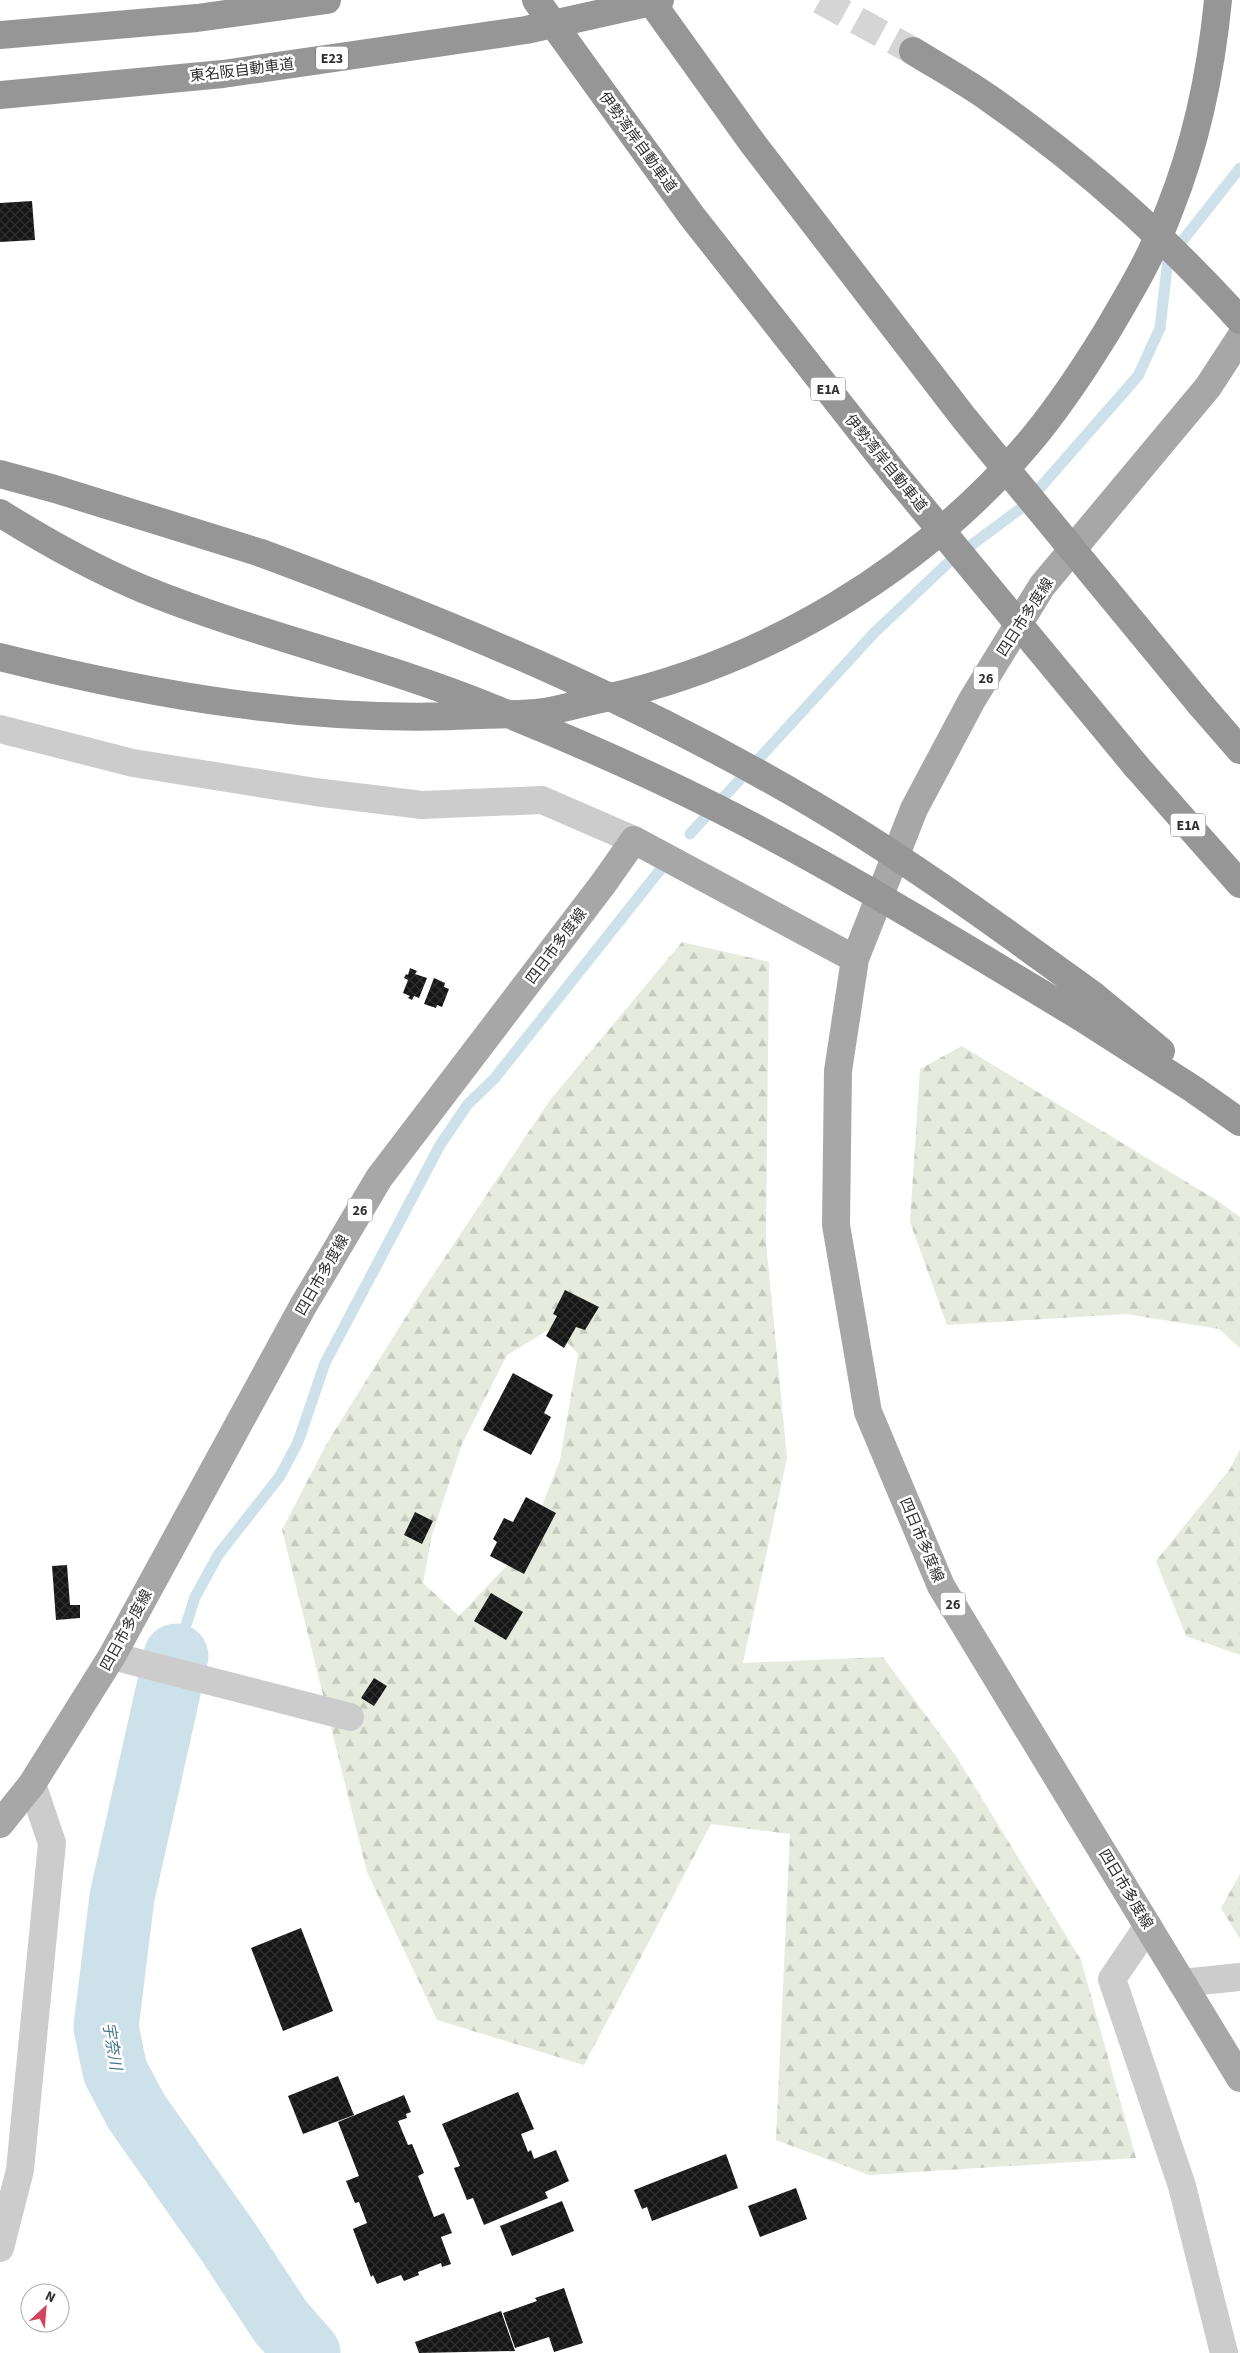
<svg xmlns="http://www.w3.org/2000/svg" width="1240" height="2353" font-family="'Source Sans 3','Noto Sans JP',sans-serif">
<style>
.forest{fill:url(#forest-firs);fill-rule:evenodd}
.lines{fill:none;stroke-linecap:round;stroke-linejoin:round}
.stream{stroke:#cce1e9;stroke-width:11}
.river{stroke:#cce1e9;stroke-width:65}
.building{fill:url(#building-cross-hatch)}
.motorway-tunnel{stroke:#d5d5d5;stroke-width:28;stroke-dasharray:28 14;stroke-linecap:butt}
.minor{stroke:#ccc;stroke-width:28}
.primary{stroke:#a7a7a7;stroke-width:28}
.motorway{stroke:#969696;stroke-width:28}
.motorway-bridge{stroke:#969696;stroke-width:28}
.labels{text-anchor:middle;stroke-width:5;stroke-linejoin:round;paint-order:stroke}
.shield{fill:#fff;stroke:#6d6d6d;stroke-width:1}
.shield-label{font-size:14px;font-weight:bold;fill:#2f2f2f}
.street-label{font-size:15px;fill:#2f2f2f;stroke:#fff}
.water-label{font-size:16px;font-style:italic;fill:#44778a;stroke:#fff}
</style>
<defs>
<pattern id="forest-firs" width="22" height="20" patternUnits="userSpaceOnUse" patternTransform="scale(1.25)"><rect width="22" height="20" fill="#e6ebde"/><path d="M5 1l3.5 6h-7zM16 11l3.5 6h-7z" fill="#c6cabf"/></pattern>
<pattern id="building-cross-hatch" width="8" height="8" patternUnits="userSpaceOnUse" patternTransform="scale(1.25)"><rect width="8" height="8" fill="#161616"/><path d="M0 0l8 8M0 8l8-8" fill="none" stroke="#303030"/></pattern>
</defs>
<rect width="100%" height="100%" fill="#fff"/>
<path class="forest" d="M682,942L769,962L766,1242L787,1458L743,1663L883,1657L956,1756L1081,1960L1136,2158L869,2175L776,2140L790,1834L711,1824L584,2065L437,2020L367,1872L282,1530L327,1443L419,1296L550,1100ZM553,1327L578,1354L560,1460L527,1544L459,1616L423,1583L432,1535L462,1444L507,1355Z
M962,1046L1218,1201L1240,1217V1348L1219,1329L1126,1314L947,1325L910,1222L920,1069Z
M1240,1449V1655L1186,1636L1156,1561L1230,1469Z
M1240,1874V1939L1221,1908Z"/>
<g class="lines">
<path class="stream" d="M690,834L874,633L950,561L1024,506L1138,376L1160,328L1168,259L1240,168
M176,1656L195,1597L218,1555L280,1476L298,1442L325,1363L440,1145L468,1104L494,1079L660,870"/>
<path class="river" d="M176,1656L122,1897L106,2027L115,2071L136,2111L229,2243L280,2321L308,2353"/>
</g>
<path class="building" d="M32,201L35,240L0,242V203Z
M410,968L417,971L415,974L427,978L419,998L414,996L412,1000L408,998L410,996L403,993L408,980L404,978L406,974L408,975Z
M434,978L445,983L444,987L449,989L442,1007L437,1005L436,1008L424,1004Z
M565,1290L599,1307L585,1330L576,1327L564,1348L546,1336L557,1316L553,1314Z
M513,1373L553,1395L544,1413L551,1417L531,1455L483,1430Z
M526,1497L556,1513L524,1574L490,1556L497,1542L493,1539L504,1518L513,1522Z
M415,1512L433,1521L422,1544L404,1535Z
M67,1565L70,1605H80V1618L56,1620L52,1566Z
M491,1593L523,1612L506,1640L474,1621Z
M374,1678L387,1686L374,1706L361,1698Z
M301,1928L333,2011L283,2031L251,1948Z
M338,2076L354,2115L303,2134L288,2096Z
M518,2092L534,2129L521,2134L528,2152L531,2150L534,2159L556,2150L569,2181L545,2192L548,2198L484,2225L473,2198L467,2200L454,2168L460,2166L442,2124Z
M404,2095L411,2112L406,2114L407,2118L398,2121L408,2145L412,2144L424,2173L418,2176L434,2217L444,2213L452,2233L441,2237L451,2264L442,2267L441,2263L418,2272L419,2275L404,2281L401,2275L377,2284L373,2275L371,2277L353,2229L367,2223L359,2202L355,2203L346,2181L359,2176L338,2122Z
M726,2154L738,2188L652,2221L647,2207L642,2209L634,2190Z
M796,2188L807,2219L760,2237L748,2206Z
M562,2201L574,2231L512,2256L500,2226Z
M564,2288L583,2343L554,2352L549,2337L515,2348L503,2313L537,2301L535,2298Z
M501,2311L515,2351L419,2353L415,2342Z"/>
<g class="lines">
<path class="motorway-tunnel" d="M820,0L913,51"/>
<path class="minor" d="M0,729L133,763L315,792L422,805L542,800L634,840
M112,1656L350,1717
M1148,1926L1112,1979L1182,2186L1224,2353
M1182,1983L1240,1977
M0,2248L20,2170L52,1843L32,1784"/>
<path class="primary" d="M1240,338L1208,387L1042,586L972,700L914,809L855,959L838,1071L836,1225L868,1412L941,1586L1240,2078
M0,1824L32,1784L112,1656L303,1306L379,1178L603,884L634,840L855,959"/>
<path class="motorway" d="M0,35L197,18L327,0
M913,51C939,67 966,82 990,99C1081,163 1166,238 1240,320
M0,95L223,74L526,30L660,0
M0,474L55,489L261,553
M1200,704L1240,750
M1136,766L1240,884
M1093,995L1161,1051
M1079,1016L1193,1089L1240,1122"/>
<path class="motorway-bridge" d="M536,0L691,215L896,476L1136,766
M650,0L754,145L964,418L1200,704
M0,513C46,542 93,568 143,589C256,635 377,661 490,707C566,737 641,770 715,807C840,870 959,944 1079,1016
M261,553C469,630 675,716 863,835C942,885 1017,940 1093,995
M0,657C156,696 317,724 478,715C499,714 522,715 543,712C564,709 585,702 606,698C767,662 919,571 1027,445C1057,410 1082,372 1106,333C1129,294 1153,254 1169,211C1196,144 1211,72 1218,0"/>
</g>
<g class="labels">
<g class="shield">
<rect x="316" y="46.5" width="32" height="23" rx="4"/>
<rect x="810.5" y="377.5" width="35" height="23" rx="4"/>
<rect x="973.5" y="666.5" width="25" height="23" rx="4"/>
<rect x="1170.5" y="813.5" width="35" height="23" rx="4"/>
<rect x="347.5" y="1198.5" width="25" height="23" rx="4"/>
<rect x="940.5" y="1592.5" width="25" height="23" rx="4"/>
</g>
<g class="shield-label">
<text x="332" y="63">E23</text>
<text x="828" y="394">E1A</text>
<text x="986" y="683">26</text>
<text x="1188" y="830">E1A</text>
<text x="360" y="1215">26</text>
<text x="953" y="1609">26</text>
</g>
<g class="street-label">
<text transform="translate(242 70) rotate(-7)" y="5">東名阪自動車道</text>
<text transform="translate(638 142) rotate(54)" y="5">伊勢湾岸自動車道</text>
<text transform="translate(886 463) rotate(51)" y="5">伊勢湾岸自動車道</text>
<text transform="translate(1025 617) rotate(-57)" y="5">四日市多度線</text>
<text transform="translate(556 946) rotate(-53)" y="5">四日市多度線</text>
<text transform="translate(322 1275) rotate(-60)" y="5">四日市多度線</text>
<text transform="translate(922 1540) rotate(67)" y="5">四日市多度線</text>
<text transform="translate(126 1630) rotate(-61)" y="5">四日市多度線</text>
<text transform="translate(1126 1889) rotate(59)" y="5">四日市多度線</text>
</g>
<g class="water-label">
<text transform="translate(113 2046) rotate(81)" y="6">宇奈川</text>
</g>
</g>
<g transform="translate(45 2308) rotate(26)"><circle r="24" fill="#ffffff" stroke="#acacac"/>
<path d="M0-4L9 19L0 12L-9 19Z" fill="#d6415d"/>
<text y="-8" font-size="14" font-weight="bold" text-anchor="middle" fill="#2f2f2f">N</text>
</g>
</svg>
